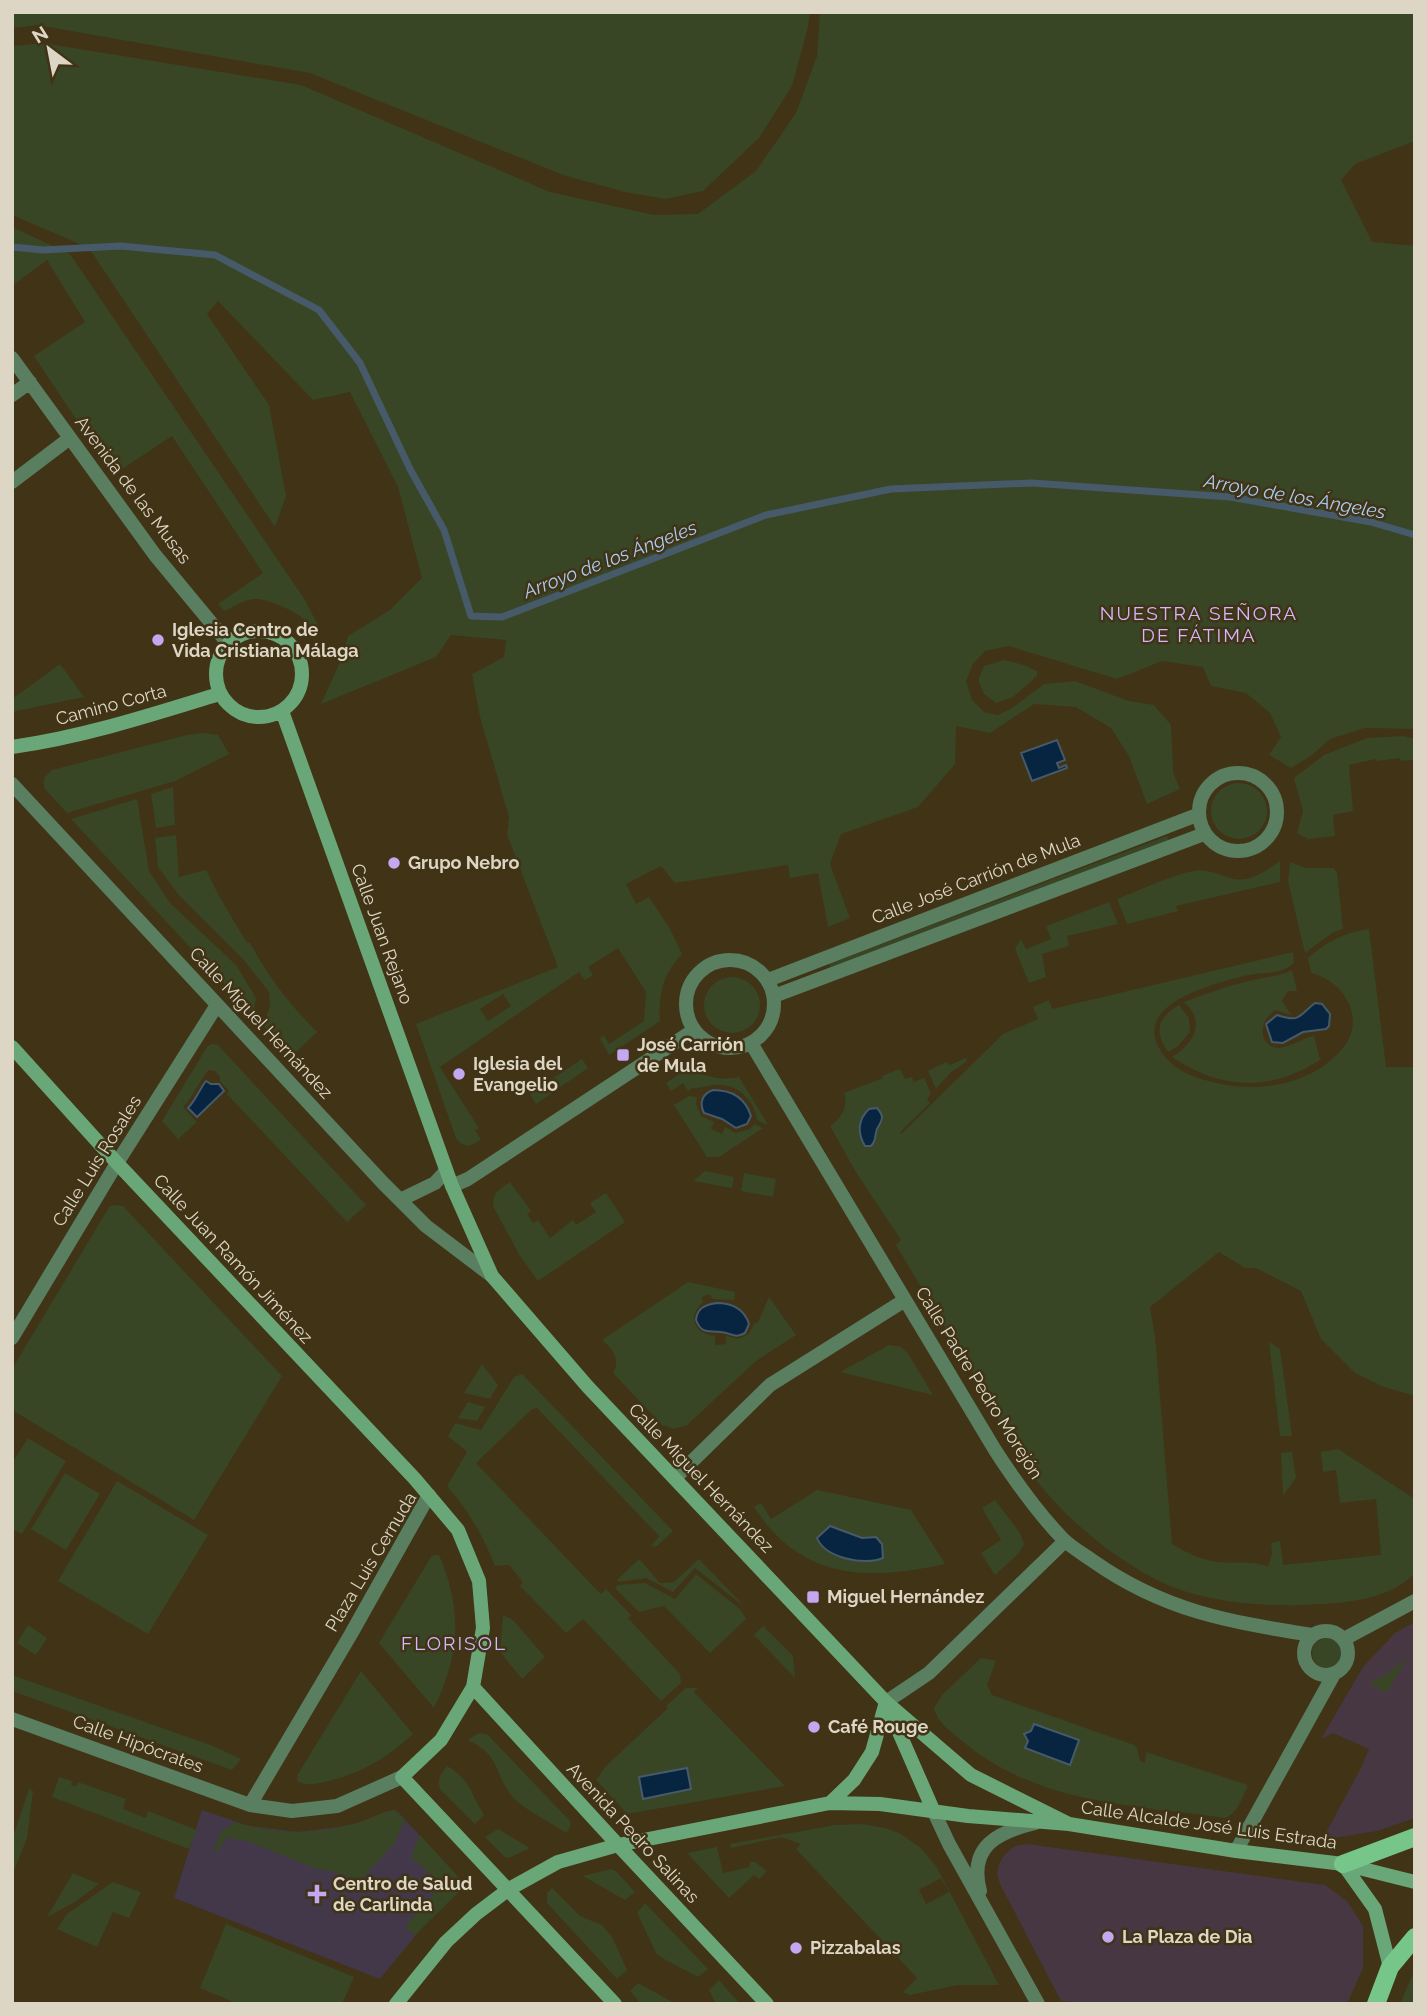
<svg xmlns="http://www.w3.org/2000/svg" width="1427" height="2016" font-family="Raleway,sans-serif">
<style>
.commercial{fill:#473742}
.medical{fill:#423849}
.green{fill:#384626;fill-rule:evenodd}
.water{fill:#072541;stroke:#475a69;stroke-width:2}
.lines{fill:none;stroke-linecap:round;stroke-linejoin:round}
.stream{stroke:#475a69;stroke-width:7}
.street{stroke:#597e60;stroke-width:14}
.secondary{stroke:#6aa778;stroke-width:14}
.primary{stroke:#76c689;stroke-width:18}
.poi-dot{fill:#c4a7f1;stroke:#403316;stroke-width:2.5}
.labels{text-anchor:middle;stroke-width:5;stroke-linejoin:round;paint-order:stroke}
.street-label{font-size:18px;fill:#ddd6c5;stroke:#403316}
.poi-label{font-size:18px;font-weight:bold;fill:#ddd6c5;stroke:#403316;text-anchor:start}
.water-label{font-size:19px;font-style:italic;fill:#a8ccf2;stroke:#403316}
.neighbourhood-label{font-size:19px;letter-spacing:2px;fill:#d2b8fd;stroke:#403316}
</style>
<rect width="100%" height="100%" fill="#403316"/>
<path class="commercial" d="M1415,1622V1818L1377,1831L1322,1840L1361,1768L1369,1749L1333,1733L1321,1739L1363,1667L1395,1633Z
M1027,1844L1325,1885L1347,1901L1363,1926V1968L1347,2004H1096L1061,2001L1000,1884L997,1874L999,1864L1005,1854L1015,1846Z"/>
<path class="medical" d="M202,1810L249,1826L298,1832L351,1825L394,1810L398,1812L463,1882L464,1887L424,1925L380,1979L174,1898Z"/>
<path class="green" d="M12,12H810L808,27L792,86L759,138L703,191L666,199L625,192L563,175L310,73L37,25L12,28Z
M820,12H1415V141L1355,164L1341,180L1372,242L1415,246V729L1364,728L1330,739L1312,755L1291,768L1269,755L1281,737L1270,713L1246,693L1211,686L1203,667L1162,661L1117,679L1009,646L985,651L973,664L966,681L972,700L984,712L998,715L1012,708L1044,684L1075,681L1129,701L1154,705L1171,725L1173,772L1180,789L1147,804L1129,756L1111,728L1076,707L1034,704L990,733L956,726L955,764L918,807L841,834L830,864L850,918L828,927L818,873L790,878L788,865L675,883L661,866L626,884L636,904L649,897L669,927L682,954C663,973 658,996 660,1021L609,1055L600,1038L604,1036L609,1044L644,1021L646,992L618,948L588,967L593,975L585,980L579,972L440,1067L479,1128L475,1130L481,1140L469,1146L460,1143L456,1138L416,1024L558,967L507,835L509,817L480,717L472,674L504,657L506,640L451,635L436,657L321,704L340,662L348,636L390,610L422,578L398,487L350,392L313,400L218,301L207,314L269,405L286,496L275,527L89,248L12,215V46L43,43L301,85L550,192L654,215L698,214L756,171L796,113L817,56ZM503,994L511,1006L488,1021L480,1009Z
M12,227L70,254L305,600L319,627L315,639L308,634L311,628C305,614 271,600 257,599C247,598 233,607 224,611L218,604L263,573L172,436L113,475L34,356L85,322L47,260L12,286Z
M1004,660L1024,665L1037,671V676L1013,697L996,703L984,694L978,680L984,666Z
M60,664L84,697L12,712V699Z
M203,733L218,735L229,754L175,781L67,813L44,788V778L52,770L187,735Z
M1404,736L1415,739V763L1412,760L1401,761L1400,758L1377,761L1376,759L1349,765L1353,811L1333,815L1335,836L1308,839L1297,833L1303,811L1294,778L1324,755L1367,738Z
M1211 811a28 28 0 1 1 56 0a28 28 0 1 1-56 0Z
M173,787L175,825L156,828L151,794Z
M137,799L149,871L170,903L236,965L256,998L253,1015L71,819Z
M176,835L179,877L206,870L219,896L247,943H250C268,976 290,1005 317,1032L291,1057L263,1025L270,1007L269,992L243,959L178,894L158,867L155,838Z
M1167,836L1169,841L831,969L829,964Z
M1280,861V882L1176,906L1178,911L1127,924L1117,899C1138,891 1173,874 1194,871C1209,869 1216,874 1230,878C1250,884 1265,871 1280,861Z
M1290,862L1306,868H1334L1337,873L1343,929L1332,933L1305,953L1288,881Z
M1109,902L1118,924L1067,936L1069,946L1042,954L1046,977L1029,983L1015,949L1021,939L1026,949L1051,939L1046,926Z
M1369,929L1386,1067H1415V1396L1384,1387L1355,1373L1321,1339L1301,1291L1256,1268H1245L1219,1252L1150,1307L1155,1336L1172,1544C1187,1553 1201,1560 1218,1562C1235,1564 1253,1560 1268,1567L1272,1554L1271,1543L1280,1541L1283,1565L1381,1555L1376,1499L1340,1503L1336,1470L1323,1472L1321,1452L1338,1449L1415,1499V1573C1386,1603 1339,1603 1300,1605C1263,1606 1226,1603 1190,1593C1134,1577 1065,1521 1031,1473C1012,1446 997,1415 980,1386C952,1339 924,1292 896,1245L901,1240L857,1174L830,1126C842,1117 848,1108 844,1093L883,1078L882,1076L900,1069L905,1079L912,1077L914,1082L924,1078L931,1093L927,1099L930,1103L900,1132L901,1134L1003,1034L1038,1019L1033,1007L1049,1000L1052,1009L1293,952L1294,963C1290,966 1285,969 1280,971C1269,974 1256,973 1244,976C1214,984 1137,1002 1158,1046C1168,1066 1188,1076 1209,1081C1253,1094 1309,1087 1341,1050C1368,1021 1345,981 1311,973L1308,958C1326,942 1345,932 1369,929ZM883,1119L875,1137L866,1146L859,1130Z
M1292,970L1297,991H1288L1282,1001L1291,1015L1276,1010C1260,1019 1256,1043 1277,1048C1284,1049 1306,1038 1314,1035L1320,1060C1270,1092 1221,1090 1172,1057C1193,1044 1207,1022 1184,1002C1205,994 1227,986 1249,981C1263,977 1279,977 1292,970Z
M704 1005a28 28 0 1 1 56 0a28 28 0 1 1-56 0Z
M1179,1005L1189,1018L1190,1032L1178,1046L1168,1052C1154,1031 1157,1018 1179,1005Z
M211,1044L218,1045L366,1205L347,1222L227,1094L229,1091L220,1081V1077L215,1071L209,1070C198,1081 194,1097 183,1107L197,1122L178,1139L162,1121L207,1047Z
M966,1058L967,1061L950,1073L936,1089L928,1071L946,1062L950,1065Z
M582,1059L588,1068L536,1104L530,1094Z
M687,1069C703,1076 722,1081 739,1077L768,1125L757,1120C755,1099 735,1082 714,1085C706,1086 700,1088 692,1088L688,1091L683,1083L671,1091L666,1083Z
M689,1096L697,1097L696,1104L701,1116L714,1122L711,1129L722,1134L725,1127L736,1133L750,1129L754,1124L763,1128L719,1157H707L674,1105Z
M705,1171L734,1177L732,1188L693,1181Z
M744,1173L776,1179L773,1197L741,1191Z
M510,1182L531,1211L527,1214L533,1223L538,1220L550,1238L573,1220L576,1225L596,1212L590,1203L606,1193L625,1222L538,1281L520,1256L494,1208C490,1194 500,1189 510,1182Z
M113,1205L123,1206L282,1376L194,1520L12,1410V1369L109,1207Z
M688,1282L735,1292L734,1300L712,1299L710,1294L702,1297L703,1302C687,1316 694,1334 715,1336V1345L726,1344V1336L738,1339L749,1334L754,1324L758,1322L769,1297L796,1335L756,1361L686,1426L673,1429L662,1425L613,1373C621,1360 613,1349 602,1340Z
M1269,1342L1280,1349L1292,1436H1280Z
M889,1345L901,1347L907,1352L933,1395L840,1372Z
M482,1364L498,1385L490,1399L464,1393Z
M522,1374L673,1531L657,1546L651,1547L659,1536L537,1408L532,1409L476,1463L594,1587L601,1594L606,1589L631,1615L628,1618L680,1674L681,1683L661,1701L583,1619L566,1633L520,1586L523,1582L509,1565L495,1566C482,1534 470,1513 447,1486L467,1452L448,1436L455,1423L481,1430L514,1377Z
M468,1402L485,1407L477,1421L458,1418Z
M28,1438L66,1461L22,1534L12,1529V1463Z
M1292,1452L1296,1478L1283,1496L1281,1453Z
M65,1473L100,1494L66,1550L31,1529Z
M117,1481L208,1535L148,1634L58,1581Z
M817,1490L911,1510L945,1564C868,1581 802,1581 754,1507L761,1503L771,1519Z
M995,1500L1020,1533L1024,1544L1019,1553L995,1575L981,1553L1001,1540L982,1508Z
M435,1555H439C463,1610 460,1655 434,1708L379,1643L431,1557Z
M639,1559L660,1583L674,1582L699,1559L745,1607L695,1568L673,1592L646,1578L618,1582L617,1580Z
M696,1574L741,1610L746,1619L710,1653L664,1606L639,1612L615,1588L618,1585L645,1583L675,1599Z
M503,1615L513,1620L545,1657L522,1679L500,1652Z
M28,1625L47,1638L36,1655L17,1643Z
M763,1626L793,1656L795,1678L754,1635Z
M1312 1653a15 15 0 1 1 30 0a15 15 0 1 1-30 0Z
M981,1658L996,1661L987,1685L992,1695L1134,1745L1137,1748L1140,1761L1145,1763L1146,1752L1248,1785C1242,1798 1238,1813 1225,1818C1132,1805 1036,1804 961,1740C951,1732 937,1722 934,1708L942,1695Z
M1407,1658L1387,1693L1371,1684L1374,1680L1384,1676Z
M361,1671L413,1734C386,1759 360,1774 325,1782C315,1784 306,1786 297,1781L298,1774Z
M12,1675L213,1746L241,1759L232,1770L12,1691Z
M686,1688H697L694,1692L785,1786L627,1814L596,1780L605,1767L668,1708L666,1706Z
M478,1733L487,1734L570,1821V1827L566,1833C552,1823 519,1807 511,1795C493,1771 501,1756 468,1740Z
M447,1766C470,1779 471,1794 484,1815L475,1824L440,1789C437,1778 441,1774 447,1766Z
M59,1777L72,1781L71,1785L76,1787L78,1782L126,1799L123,1809L146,1818L148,1811L197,1830L189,1849L52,1797Z
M29,1789L33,1791L27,1838L12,1876V1840Z
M394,1810L405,1819L394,1844L359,1881L338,1873L314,1868L248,1841L230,1838L225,1839L217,1853L214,1851L220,1833L235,1822C274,1834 314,1835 353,1824C367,1821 380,1812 394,1810Z
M835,1825L862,1824L885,1828L899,1833L921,1848L936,1866L999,1985H958L910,1995L903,1992L917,1978L796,1849L801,1844L781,1837L731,1848L730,1844ZM941,1878L949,1892L926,1904L919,1890Z
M498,1829L530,1848L509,1858L505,1857L485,1837Z
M420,1835L463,1882L464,1887L415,1935L405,1927L442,1884L411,1857Z
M717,1847L723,1873L750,1867V1862H755L767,1871L759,1879L754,1875L729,1898L687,1853Z
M611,1869L616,1871L635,1892L625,1900L583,1876Z
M73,1873L99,1884L75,1902L47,1917Z
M113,1882L141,1892L129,1918L113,1912L97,1947L57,1929L67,1914Z
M552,1888L580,1916L602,1925L612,1937L627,1970L617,1979L547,1903V1893Z
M645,1903L708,1969L698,1977L664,1959L656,1953L637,1913Z
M226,1924L354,1977L342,2004H238L200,1988Z
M1415,1969V2004H1400Z
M719,1980L740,2004H716L709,1990Z
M638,1983L676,2004H641L630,1991Z"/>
<path class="water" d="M1057,740L1065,760L1057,763L1059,768L1066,765L1067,768L1032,781L1021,753Z
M1315,1003L1322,1004L1330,1014L1329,1026L1326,1029L1303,1032L1283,1043L1272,1042L1266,1024L1277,1015C1301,1023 1298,1016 1315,1003Z
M206,1081L211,1084H219L224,1091L197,1117L188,1108C196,1100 199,1090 206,1081Z
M713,1090C731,1090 745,1097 751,1116L747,1124L736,1128L722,1119L704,1113C699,1103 702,1094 713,1090Z
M877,1108C885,1117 882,1120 877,1129C874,1137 877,1140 871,1146H865C857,1133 858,1119 869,1109Z
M716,1303C731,1303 744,1308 749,1324L745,1333C734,1339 732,1333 721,1332C709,1330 702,1335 696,1320C697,1308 705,1305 716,1303Z
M830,1526L862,1538L876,1537L882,1544L883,1558C865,1566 825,1558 817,1538Z
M1034,1724L1079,1740L1070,1765L1025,1748L1028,1741L1024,1734L1031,1731Z
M687,1768L691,1789L643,1799L639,1777Z"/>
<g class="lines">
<path class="stream" d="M12,247L43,250L121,246L215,255L319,310L360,363L410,469L444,530L471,616L502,617L766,515L891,489L1032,483L1230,497L1371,522L1415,535"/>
<path class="street" d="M12,358L155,555L227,642
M12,395L30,382
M12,482L70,438
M1199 812a39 39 0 1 1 78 0a39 39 0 1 1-78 0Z
M12,784L383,1183L426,1226L492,1276
M686 1004a44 44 0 1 1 88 0a44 44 0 1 1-88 0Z
M768,980L1197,815
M774,996L1204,834
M751,1043L995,1450C1015,1481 1037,1512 1063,1539C1071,1547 1083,1554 1093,1561C1164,1611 1229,1622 1313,1635
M452,1186L468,1179L694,1030
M400,1200L435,1183L446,1171
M12,1338L117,1163L217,1005
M675,1478L770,1385L905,1300
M1304 1653a22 22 0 1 1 44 0a22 22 0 1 1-44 0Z
M1344,1639L1415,1601
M886,1702L929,1673L1065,1541
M12,1719L250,1805L292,1811L337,1806L402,1777
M250,1805L351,1634L429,1495
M934,1812L949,1844L1038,2004
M1236,1851L1334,1674
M980,1891C968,1846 998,1832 1035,1823"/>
<path class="secondary" d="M216 674a43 43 0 1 1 86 0a43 43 0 1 1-86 0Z
M282,711L452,1186L492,1276L588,1387L886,1702L971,1775L1069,1824
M12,747C83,737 151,715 219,694
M12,1047L117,1163L415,1479L458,1530L479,1581L483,1628L473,1687L441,1740L402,1777L615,2004
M473,1687L618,1845L767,2004
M888,1707L934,1812
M830,1803L854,1780L872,1752L886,1702
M1343,1864L1375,1909L1390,1967
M396,2004L446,1942L476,1914L509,1889L558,1862L618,1845L830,1803L880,1804L968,1816L1069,1824L1236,1851L1343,1864L1415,1882"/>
<path class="primary" d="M1343,1864L1415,1837
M1376,2004L1390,1967L1415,1937"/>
</g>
<g class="poi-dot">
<circle cx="158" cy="640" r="7"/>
<circle cx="394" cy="863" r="7"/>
<rect x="616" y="1048" width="14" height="14" rx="3.5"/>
<circle cx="459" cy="1074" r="7"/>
<rect x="806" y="1590" width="14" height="14" rx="3.5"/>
<circle cx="814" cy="1727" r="7"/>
<path d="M313.5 1883.5h7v7h7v7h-7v7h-7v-7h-7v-7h7z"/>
<circle cx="1108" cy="1937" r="7"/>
<circle cx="796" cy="1948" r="7"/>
</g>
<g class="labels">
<g class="street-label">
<text transform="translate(133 490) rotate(53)" y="6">Avenida de las Musas</text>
<text transform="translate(111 705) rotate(-15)" y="6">Camino Corta</text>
<text transform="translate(976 879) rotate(-21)" y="6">Calle José Carrión de Mula</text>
<text transform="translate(382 934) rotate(70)" y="6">Calle Juan Rejano</text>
<text transform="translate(261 1023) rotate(47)" y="6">Calle Miguel Hernández</text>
<text transform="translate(97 1161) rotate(-58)" y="6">Calle Luis Rosales</text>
<text transform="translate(233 1259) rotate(47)" y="6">Calle Juan Ramón Jiménez</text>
<text transform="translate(979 1383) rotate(58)" y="6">Calle Padre Pedro Morejón</text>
<text transform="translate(701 1478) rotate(46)" y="6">Calle Miguel Hernández</text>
<text transform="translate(371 1562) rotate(-59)" y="6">Plaza Luis Cernuda</text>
<text transform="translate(138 1744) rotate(20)" y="6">Calle Hipócrates</text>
<text transform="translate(1209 1825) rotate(8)" y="6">Calle Alcalde José Luis Estrada</text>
<text transform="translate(633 1833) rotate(47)" y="6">Avenida Pedro Salinas</text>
</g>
<g class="poi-label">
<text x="172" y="636">Iglesia Centro de<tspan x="172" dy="21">Vida Cristiana Málaga</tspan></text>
<text x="408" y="869">Grupo Nebro</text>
<text x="637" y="1051">José Carrión<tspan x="637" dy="21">de Mula</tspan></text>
<text x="473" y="1070">Iglesia del<tspan x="473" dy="21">Evangelio</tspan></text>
<text x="827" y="1603">Miguel Hernández</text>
<text x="828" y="1733">Café Rouge</text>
<text x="333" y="1890">Centro de Salud<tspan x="333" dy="21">de Carlinda</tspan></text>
<text x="1122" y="1943">La Plaza de Dia</text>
<text x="810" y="1954">Pizzabalas</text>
</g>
<g class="water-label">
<text transform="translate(1295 496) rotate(10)" y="7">Arroyo de los Ángeles</text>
<text transform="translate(610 559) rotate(-21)" y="7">Arroyo de los Ángeles</text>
</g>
<g class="neighbourhood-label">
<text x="1199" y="620">NUESTRA SEÑORA<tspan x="1199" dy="22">DE FÁTIMA</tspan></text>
<text x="454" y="1650">FLORISOL</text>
</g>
</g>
<rect width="1427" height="2016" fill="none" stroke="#ddd6c5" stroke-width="28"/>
<g transform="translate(49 49) rotate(328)" stroke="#403316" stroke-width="5" paint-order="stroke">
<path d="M0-5L12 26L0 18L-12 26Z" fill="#ddd6c5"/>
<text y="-10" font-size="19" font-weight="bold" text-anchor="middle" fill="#ddd6c5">N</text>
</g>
</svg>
